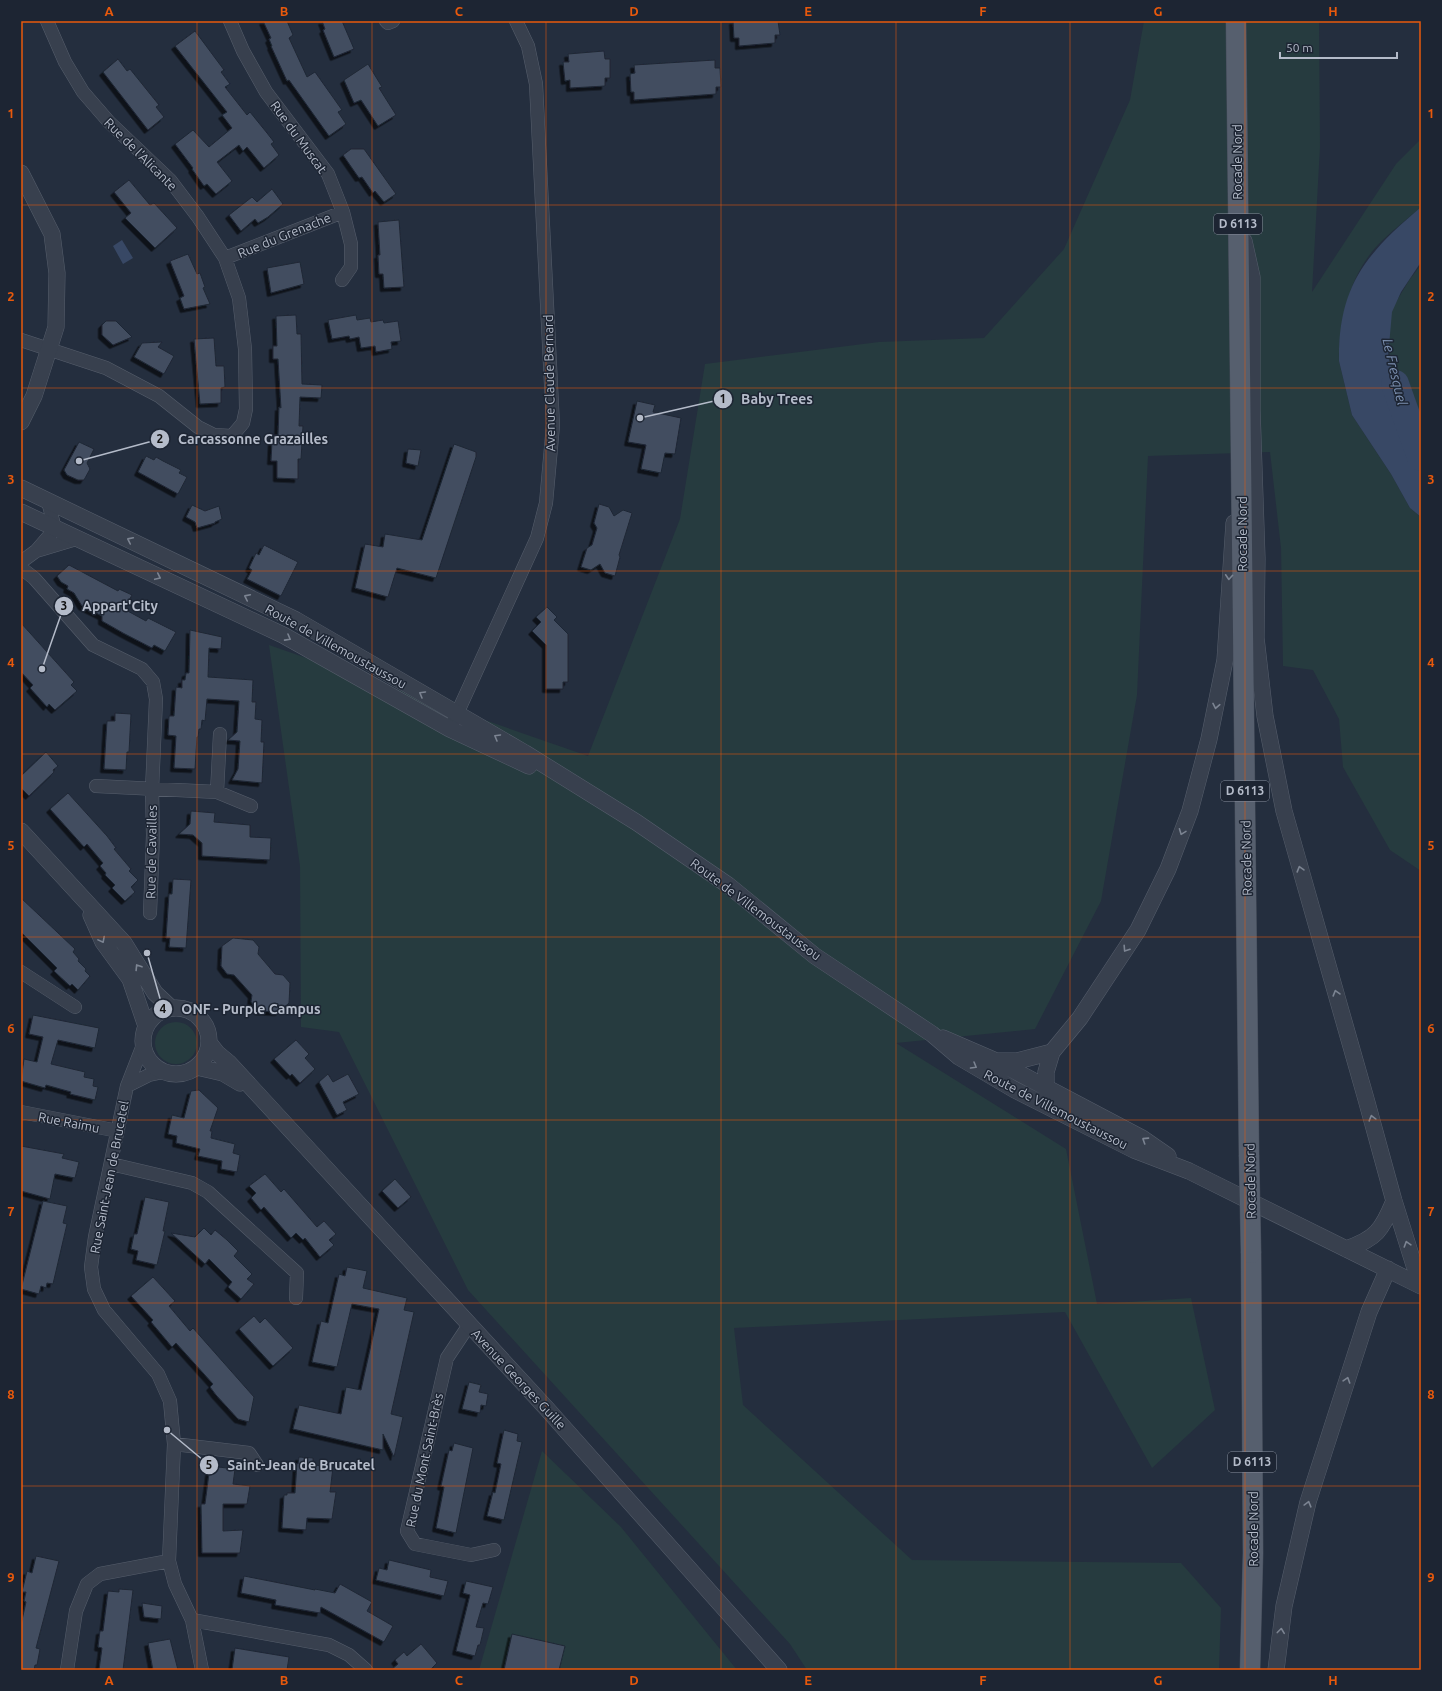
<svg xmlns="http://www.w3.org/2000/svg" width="1442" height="1691" font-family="Ubuntu,sans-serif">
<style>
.green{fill:#263b3f}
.water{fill:#384865}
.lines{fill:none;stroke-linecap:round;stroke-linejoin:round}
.river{stroke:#384865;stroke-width:28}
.building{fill:#434e60;stroke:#1f2735;filter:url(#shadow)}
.minor-casing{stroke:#565e6c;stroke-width:14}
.tertiary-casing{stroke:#565e6c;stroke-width:17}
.primary-casing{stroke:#414957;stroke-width:21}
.minor{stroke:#38404e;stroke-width:13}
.tertiary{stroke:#38404e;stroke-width:16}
.primary{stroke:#565f6e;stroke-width:20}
.primary-bridge-casing{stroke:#414957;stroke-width:21;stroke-linecap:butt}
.primary-bridge{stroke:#565f6e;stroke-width:20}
.oneway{stroke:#7c8492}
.grid{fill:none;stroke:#e8590c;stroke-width:1;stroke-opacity:0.55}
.labels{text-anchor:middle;stroke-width:3;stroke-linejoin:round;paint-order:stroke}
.shield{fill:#1d2533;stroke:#878e9c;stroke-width:1}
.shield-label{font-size:12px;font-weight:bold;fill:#b4bbc9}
.street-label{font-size:13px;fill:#b4bbc9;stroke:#1d2533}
.water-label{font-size:14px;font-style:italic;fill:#7c90b0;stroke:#1d2533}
.leader{fill:none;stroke:#b4bbc9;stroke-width:1.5}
.callout-dot{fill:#b4bbc9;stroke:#1d2533;stroke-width:1.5}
.mark-label{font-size:12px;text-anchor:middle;font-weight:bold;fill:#111}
.callout-label{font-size:14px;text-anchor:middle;font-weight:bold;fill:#b4bbc9;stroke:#1d2533;stroke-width:3;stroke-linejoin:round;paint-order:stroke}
.neatline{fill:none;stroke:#e8590c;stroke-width:1.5}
.grid-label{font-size:13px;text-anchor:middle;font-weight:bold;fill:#e8590c}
</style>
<defs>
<filter id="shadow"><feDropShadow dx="-3.5" dy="3.5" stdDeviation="0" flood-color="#0009"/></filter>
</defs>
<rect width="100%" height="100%" fill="#242e3e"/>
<path class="green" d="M1144,21H1319L1320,147L1312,292L1396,164L1421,139V207C1406,220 1389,233 1375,248C1349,278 1339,322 1339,361L1352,415L1391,474L1410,508L1421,517V871L1390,850L1343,767L1339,719L1313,670L1283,666L1281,548L1270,452L1148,456L1137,695L1101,901L1035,1029L896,1043L1066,1149L1097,1304L1191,1298L1215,1410L1152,1468L1065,1312L734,1328L743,1405L912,1560L1181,1563L1221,1608L1219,1670H807L790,1644L468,1290L339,1032L301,1027L300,866L269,645L588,756L680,519L705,364L879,342L984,338L1064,249L1130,100Z
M1421,265V445L1406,428L1390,365L1388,315L1410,279Z
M155 1043a21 21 0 1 1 42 0a21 21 0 1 1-42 0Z
M542,1451L621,1527L737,1670H479Z"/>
<path class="water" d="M1421,207V262L1401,292L1392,312L1388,357L1401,394L1408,425L1421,452V517L1410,508L1391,474L1352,415L1339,361C1338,285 1367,253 1421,207Z
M122,240L133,258L123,264L113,246Z"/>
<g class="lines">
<path class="river" d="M1395,384L1421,457"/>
</g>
<path class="building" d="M263,21H287L293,35L289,38L307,77L315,72L342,110L338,112L346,124L329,136L289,80L287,81L271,46H272L269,39L271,38Z
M322,21H342L354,49L334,57L323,30L325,29Z
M733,21H778L780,35H775V43L739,46V38H734Z
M195,31L224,70L221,72L230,84L225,87L247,115L250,112L267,133L274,142L271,144L279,155L264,168L247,147L243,151L239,145L217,162L232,181L216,194L207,184L204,186L192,169L193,168L175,144L193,130L209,147L232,128L222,115L227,112L175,46Z
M604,51L605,59H610V78H605V86L570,88V80L565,81L563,62H569L568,54Z
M118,59L127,71L130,69L159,105L156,107L164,117L148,130L103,72Z
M715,60V68H720L721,87H716V94L634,100V92H631L630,74L635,73L634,65Z
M368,64L382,87L379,88L396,115L378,126L361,100L354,103L344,80Z
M351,149H364L396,194L384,202L375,191L373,193L362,177L359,178L343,155Z
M129,180L150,205L154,203L177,228L155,248L125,218L131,213L114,192Z
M272,189L283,204L268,217L258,223L255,219L241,231L229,215L252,197L257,202Z
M399,220L404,287L384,288L383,274H379L378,255H380L378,222Z
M188,254L197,274L200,273L205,287L203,288L210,304L184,309L180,298L184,296L170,261Z
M300,262L304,284L271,293L267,268Z
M296,315L297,334H301L302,384L322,385L321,398L300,397L299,426H303L301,459H298V479L277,478V461H271L272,442L273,435H278L279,407L281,408L278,359H273V346H277L276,316Z
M356,315L357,320L370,318L371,322L383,320L384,323L398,321L401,341L391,342L392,349L376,352L375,346L361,348L359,337L350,339L349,336L332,339L328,320Z
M106,321H116L132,337L113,345L102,335V325Z
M214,338L216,366H224L225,387L221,388V403L200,404L194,339Z
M162,342L158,347L174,356L164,374L134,357L142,343Z
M637,401L655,405L653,412L681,418L675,454L665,453L661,473L641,469L646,445L628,442Z
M79,442L94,449L87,463L90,469L84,480H78L67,475L64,470Z
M454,444L476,452V457L436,578L397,568L388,597L355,588L365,544L383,547L385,534L422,540Z
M408,449L421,450L418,466L406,463Z
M146,456L154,460L156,457L163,461L181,470L179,473L187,477L178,494L138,472Z
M599,504L609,507L614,516L623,510L632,513L619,555L620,557L615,576L605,573L600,564L591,570L581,567L587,548L592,545L597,528L594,523Z
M192,505L205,511L219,506L222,519L215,522V523L197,528L195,522L186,517Z
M264,545L298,562L281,596L247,579L252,570L249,568L256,553L259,555Z
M69,565L118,591L119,589L132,595L124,609L146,621L148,618L176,632L165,651L154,645L152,648L123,633L102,621V616L82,606L74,593L67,589L68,586L61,582L57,576Z
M547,607L557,617L554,620L568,634V682H563V689H546V645L532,631L541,622L536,617Z
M21,623L74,682L71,685L77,691L55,710L49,704L47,707L30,688L33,685L21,672Z
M190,630L222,637L221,649L209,648L208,677L253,680L252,702H256L255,719L262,720L261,742H264L262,783L232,780L238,769L240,741L228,740L237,732L239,701L207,699L205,721L202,720L201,729H199L198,737H197L195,769L174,768L176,736L168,735L169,716H174L176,687L182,688V680H185L186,673H189Z
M115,713L131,714L129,752H127L126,770L104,769L107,721H115Z
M46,752L58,766L53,770L54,772L29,796L21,788V776Z
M68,793L107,836L116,848L114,849L131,869L129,871L138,880L131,887L135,892L125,901L112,888L115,885L105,875L106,873L100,866L103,863L87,844L84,847L50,809Z
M191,811L215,813L214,822L250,825V837L271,838L270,860L202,856V843L193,835L179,834L190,824Z
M173,879L191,880L186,948L169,947L170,938H166L169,894H172Z
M21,898L75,949L73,952L79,959L78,961L86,969L85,971L90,976L78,990L72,984L70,986L54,971L57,968L21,932Z
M233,938L253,940L259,947L258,954L275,974L283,975L290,983L289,1003L279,1012L258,1011L251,1002L252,995L234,975L227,974L221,966L222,946Z
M33,1015L99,1028L95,1048L58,1040L51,1064L85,1072L84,1077L94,1079L93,1086L98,1087L95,1100L70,1094L71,1092L46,1085L45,1088L21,1081L24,1059L37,1062L43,1037L29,1034Z
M296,1040L309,1054L305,1058L315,1069L300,1083L292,1074L290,1076L274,1059Z
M328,1074L333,1082L348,1074L359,1094L343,1102L347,1110L337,1115L319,1082Z
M199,1090L218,1108L210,1131H212L211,1138L235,1144L233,1153L240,1155L237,1172L221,1169L222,1161L198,1156L200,1149L176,1143L177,1136L168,1134L172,1115L184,1118L191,1091Z
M21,1146L64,1154L62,1158L79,1162L75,1178L55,1174L50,1199L21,1191Z
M265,1174L281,1192L284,1189L317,1227L324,1221L336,1234L329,1240L334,1245L320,1257L305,1238L303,1240L296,1233L291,1238L264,1207L261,1210L251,1198L256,1193L249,1186Z
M395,1179L411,1197L398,1208L382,1191Z
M145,1197L169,1202L163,1231H165L157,1265L136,1260L138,1251L131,1249L134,1234H137Z
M43,1201L67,1206L63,1223L67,1224L53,1284L47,1283L46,1288L41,1286L39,1294L21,1289Z
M204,1228L211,1235L215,1230L227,1240L238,1251L234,1256L252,1274L247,1279L254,1284L241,1299L228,1287L232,1282L209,1259L205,1264L171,1233L195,1237Z
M347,1267L367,1271L363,1288L407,1298L404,1310L414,1312L391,1414L403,1417L394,1457L383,1434V1450L293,1429L299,1405L341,1414L346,1387L361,1390L379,1309L352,1304L337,1367L312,1362L321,1321L328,1323L339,1274L345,1276Z
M153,1277L175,1301L169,1306L190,1331L193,1328L254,1397L249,1422L238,1419L216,1395L210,1387L213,1384L204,1374L176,1343L172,1347L151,1322L153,1320L131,1296Z
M254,1316L260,1323L265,1318L293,1348L273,1366L239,1329Z
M469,1382L481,1385L479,1392L488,1394L486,1406L481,1405L480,1413L462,1409Z
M504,1430L518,1434L517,1441L522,1442L504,1520L487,1516L493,1492L495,1493L501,1464L497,1463Z
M454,1443L473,1448L456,1533L436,1528L444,1487L441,1486L449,1450L452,1451Z
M299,1457L313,1458V1465L333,1467L330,1492H336L332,1519L307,1518L306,1530L282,1528L284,1495H287V1493H295L297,1463L298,1464Z
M210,1466L235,1469L233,1484L250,1486L247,1504H223V1531L243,1530L240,1553H202L201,1504H205Z
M36,1556L59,1561L36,1648L40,1649L37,1665H35L34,1670H21V1625L26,1602L24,1601L26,1592H22L27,1571L32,1573Z
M389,1560L431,1570L430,1577L448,1581L444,1596L376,1580L379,1568L387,1570Z
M244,1576L315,1590V1589L335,1593L340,1584L372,1602L367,1611L393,1626L384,1642L321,1607L320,1613L275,1605L276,1600L241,1593Z
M466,1581L493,1587L488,1604L483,1603L476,1627L484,1628L480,1645H478L475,1656L456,1651L470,1595L463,1593Z
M119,1589L133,1590L123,1670H99L102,1648L98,1647L100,1631H103L108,1591L119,1592Z
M142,1603L162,1606L161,1619L144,1617Z
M512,1634L565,1646L559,1670H504Z
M170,1639L178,1670H153L148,1643Z
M421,1644L437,1663L430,1670H391L398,1664L395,1660L404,1652L407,1656Z
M235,1648L289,1657L287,1670H232Z"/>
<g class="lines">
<g class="minor-casing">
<path id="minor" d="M230,21L243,51L266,92L328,174L343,212L351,244V267L342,280
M386,21L388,23L393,21
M225,258L343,212
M21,340L106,368L159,396L198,427L214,435L232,436L243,423L246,409L245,349L239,298L225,258L198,217L170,180L109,122L83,92L65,62L47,21
M36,551L76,539
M21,562L36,551L55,529L48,501
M21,568L34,578L93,645L142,669L153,682L156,699L152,790L153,835L150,913
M450,729L537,538L546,503L553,425L536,84L528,46L516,21
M96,786L217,792L220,734
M217,792L251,806
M21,972L75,1007
M143,1045L127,1086L95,1237L91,1267L94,1289L104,1310L158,1374L170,1401L174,1444L169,1561L175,1584L192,1620L202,1670
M127,1086L149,1075L163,1072
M21,1112L118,1131
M111,1164L192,1183L208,1192L297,1273L296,1298
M469,1325L447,1358L407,1531L415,1544L471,1555L494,1550
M174,1444L249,1453L257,1465
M192,1620L329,1645L349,1655L366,1670
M67,1670L76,1611L87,1584L100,1574L169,1561"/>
</g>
<g class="tertiary-casing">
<path id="tertiary" d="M21,173L52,234L57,273L56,327L34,396L21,422
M1244,241L1252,277V409L1257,558L1256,638L1265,716L1284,811L1366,1099L1394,1201L1414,1265L1421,1280
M21,488L296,620L525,753L636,822L728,885L815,956L932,1034L959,1057L1015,1090L1134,1150L1189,1171L1421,1286
M21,512L283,635L450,729L529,766
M21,831L124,943L155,993L171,1008
M91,915L103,942L130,979L146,1026
M143 1041a33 33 0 1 1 66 0a33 33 0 1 1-66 0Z
M943,1038L994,1060L1142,1138L1168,1156
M210,1044L217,1053L229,1063L548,1410L779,1670
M996,1061H1017L1052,1052
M197,1067L223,1073L240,1083
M1053,1109L1046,1089V1072L1052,1052L1080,1018L1138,930L1168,869L1190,811L1209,739L1225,660L1234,523
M1346,1249C1376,1239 1382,1230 1394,1201
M1276,1670L1284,1606L1308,1502L1369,1312L1388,1269"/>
</g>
<g class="primary-casing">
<path id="primary" d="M1236,21L1249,1155
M1250,1670L1253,1553L1251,1253"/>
</g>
<use href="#minor" class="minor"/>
<use href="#tertiary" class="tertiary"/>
<use href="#primary" class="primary"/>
<g class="primary-bridge-casing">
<path id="primary-bridge" d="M1249,1155L1251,1253"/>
</g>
<use href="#primary-bridge" class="primary-bridge"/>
</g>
<defs><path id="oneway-chevron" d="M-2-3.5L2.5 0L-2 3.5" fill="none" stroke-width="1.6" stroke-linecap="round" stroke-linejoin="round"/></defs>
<g class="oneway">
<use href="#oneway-chevron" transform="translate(130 540) rotate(-154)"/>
<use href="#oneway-chevron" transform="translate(158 577) rotate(25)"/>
<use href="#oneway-chevron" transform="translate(1229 577) rotate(94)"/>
<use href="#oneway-chevron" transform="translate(247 597) rotate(-154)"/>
<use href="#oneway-chevron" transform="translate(288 638) rotate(29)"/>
<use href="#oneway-chevron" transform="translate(422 694) rotate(-150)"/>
<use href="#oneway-chevron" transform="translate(1216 706) rotate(101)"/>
<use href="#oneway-chevron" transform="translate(497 737) rotate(-150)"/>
<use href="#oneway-chevron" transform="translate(1182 832) rotate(111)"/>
<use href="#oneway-chevron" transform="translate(1300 869) rotate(-106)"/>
<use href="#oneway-chevron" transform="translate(102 940) rotate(62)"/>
<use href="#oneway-chevron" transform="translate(1126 949) rotate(123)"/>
<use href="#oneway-chevron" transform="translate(138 967) rotate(-122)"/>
<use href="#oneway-chevron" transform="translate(1336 993) rotate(-106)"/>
<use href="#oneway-chevron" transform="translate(974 1066) rotate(30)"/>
<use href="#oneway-chevron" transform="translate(1372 1118) rotate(-105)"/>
<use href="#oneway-chevron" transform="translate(1145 1140) rotate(-147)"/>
<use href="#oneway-chevron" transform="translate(1407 1244) rotate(-107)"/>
<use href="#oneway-chevron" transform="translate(1347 1380) rotate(-72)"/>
<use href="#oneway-chevron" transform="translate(1308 1504) rotate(-75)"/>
<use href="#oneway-chevron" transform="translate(1281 1631) rotate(-83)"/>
</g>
<path class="grid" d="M197,21V1670M372,21V1670M546,21V1670M721,21V1670M896,21V1670M1070,21V1670M1245,21V1670M21,205H1421M21,388H1421M21,571H1421M21,754H1421M21,937H1421M21,1120H1421M21,1303H1421M21,1486H1421"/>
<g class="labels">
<g class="shield">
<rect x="1214" y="214" width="48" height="20" rx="3"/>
<rect x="1221" y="781" width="48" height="20" rx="3"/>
<rect x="1228" y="1452" width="48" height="20" rx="3"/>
</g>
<g class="shield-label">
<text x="1238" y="228">D 6113</text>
<text x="1245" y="795">D 6113</text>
<text x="1252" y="1466">D 6113</text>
</g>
<g class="street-label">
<text transform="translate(299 137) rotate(54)" y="5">Rue du Muscat</text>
<text transform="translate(141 154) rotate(45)" y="5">Rue de l'Alicante</text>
<text transform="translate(1237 162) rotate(-90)" y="5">Rocade Nord</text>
<text transform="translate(284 235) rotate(-22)" y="5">Rue du Grenache</text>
<text transform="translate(549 383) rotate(-91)" y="5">Avenue Claude Bernard</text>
<text transform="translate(1242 534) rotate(-90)" y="5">Rocade Nord</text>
<text transform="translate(336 646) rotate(29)" y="5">Route de Villemoustaussou</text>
<text transform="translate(151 852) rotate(-89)" y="5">Rue de Cavailles</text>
<text transform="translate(1246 858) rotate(-91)" y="5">Rocade Nord</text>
<text transform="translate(756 909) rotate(37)" y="5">Route de Villemoustaussou</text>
<text transform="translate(1056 1109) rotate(27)" y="5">Route de Villemoustaussou</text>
<text transform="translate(69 1122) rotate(11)" y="5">Rue Raimu</text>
<text transform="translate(109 1177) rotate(-79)" y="5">Rue Saint-Jean de Brucatel</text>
<text transform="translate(1250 1181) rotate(-91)" y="5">Rocade Nord</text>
<text transform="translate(519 1379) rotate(47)" y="5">Avenue Georges Guille</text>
<text transform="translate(424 1460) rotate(-78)" y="5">Rue du Mont Saint-Brès</text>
<text transform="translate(1253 1529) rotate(-90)" y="5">Rocade Nord</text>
</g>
<g class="water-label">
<text transform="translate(1395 372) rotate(77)" y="5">Le Fresquel</text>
</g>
</g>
<path class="leader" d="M640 418L723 399M79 461L160 439M42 669L64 606M147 953L163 1009M167 1430L209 1465"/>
<g class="callout-dot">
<circle cx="640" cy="418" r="4"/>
<circle cx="79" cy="461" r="4"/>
<circle cx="42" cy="669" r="4"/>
<circle cx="147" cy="953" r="4"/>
<circle cx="167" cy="1430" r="4"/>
<circle cx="723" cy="399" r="10"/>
<circle cx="160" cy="439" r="10"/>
<circle cx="64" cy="606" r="10"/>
<circle cx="163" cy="1009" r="10"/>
<circle cx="209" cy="1465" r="10"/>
</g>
<g class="mark-label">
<text x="723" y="403">1</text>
<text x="160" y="443">2</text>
<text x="64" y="610">3</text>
<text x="163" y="1013">4</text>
<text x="209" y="1469">5</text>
</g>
<g class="callout-label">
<text x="777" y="404">Baby Trees</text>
<text x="253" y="444">Carcassonne Grazailles</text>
<text x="120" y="611">Appart'City</text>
<text x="251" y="1014">ONF - Purple Campus</text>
<text x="301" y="1470">Saint-Jean de Brucatel</text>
</g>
<rect width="1442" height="1691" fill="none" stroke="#1d2533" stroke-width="44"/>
<path d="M1280 52v6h117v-6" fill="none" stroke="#b4bbc9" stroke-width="2"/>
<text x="1286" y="52" font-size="12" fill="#b4bbc9" stroke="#1d2533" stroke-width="3" paint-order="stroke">50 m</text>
<rect x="22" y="22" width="1398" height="1647" class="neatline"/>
<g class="grid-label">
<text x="109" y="16">A</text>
<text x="284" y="16">B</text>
<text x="459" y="16">C</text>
<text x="634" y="16">D</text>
<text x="808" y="16">E</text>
<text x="983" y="16">F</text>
<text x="1158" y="16">G</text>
<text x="1333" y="16">H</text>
<text x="11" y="118">1</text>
<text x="1431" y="118">1</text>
<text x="11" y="301">2</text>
<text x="1431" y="301">2</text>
<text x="11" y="484">3</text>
<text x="1431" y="484">3</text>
<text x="11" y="667">4</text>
<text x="1431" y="667">4</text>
<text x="11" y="850">5</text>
<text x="1431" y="850">5</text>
<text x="11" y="1033">6</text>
<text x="1431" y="1033">6</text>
<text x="11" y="1216">7</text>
<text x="1431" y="1216">7</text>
<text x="11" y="1399">8</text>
<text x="1431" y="1399">8</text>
<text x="11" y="1582">9</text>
<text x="1431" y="1582">9</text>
<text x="109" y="1685">A</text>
<text x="284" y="1685">B</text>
<text x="459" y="1685">C</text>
<text x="634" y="1685">D</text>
<text x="808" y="1685">E</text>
<text x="983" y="1685">F</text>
<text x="1158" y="1685">G</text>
<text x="1333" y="1685">H</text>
</g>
</svg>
